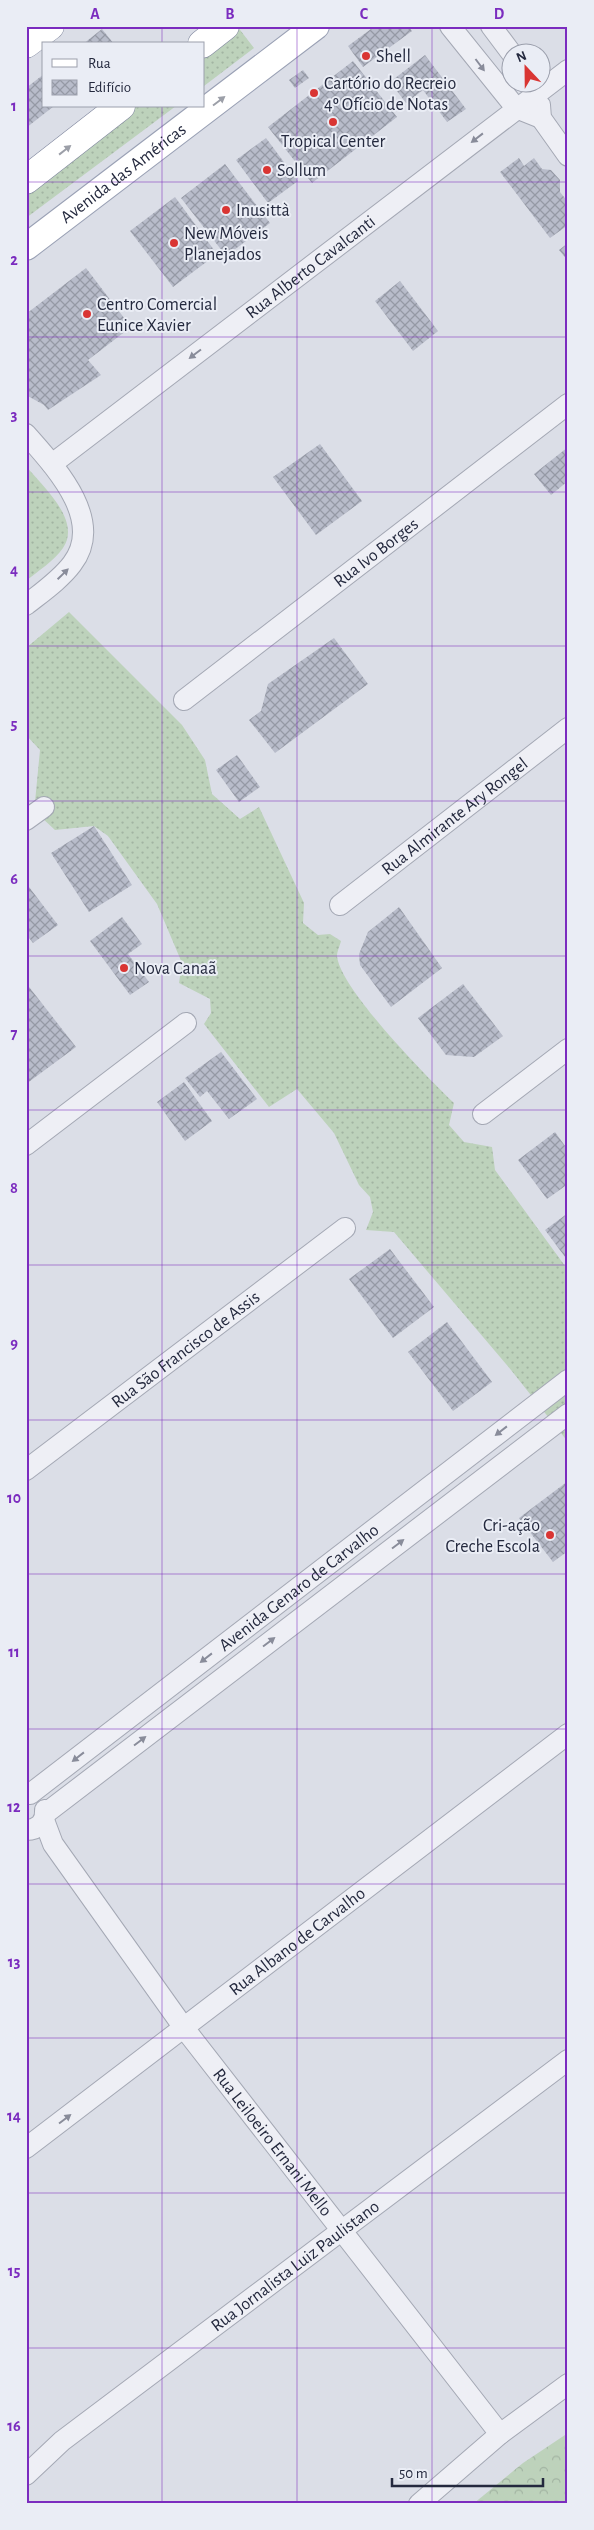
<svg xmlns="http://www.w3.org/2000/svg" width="594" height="2530" font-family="'Alegreya Sans',sans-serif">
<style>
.grass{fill:url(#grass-dots)}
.forest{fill:url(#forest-crowns)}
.building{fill:url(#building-cross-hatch)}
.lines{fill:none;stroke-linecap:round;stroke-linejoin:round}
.minor-casing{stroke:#a4a8b4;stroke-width:22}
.major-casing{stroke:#99a0b4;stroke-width:28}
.highway-casing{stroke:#81889f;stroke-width:29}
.minor{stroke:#eeeff5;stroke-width:20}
.major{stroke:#fff;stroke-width:26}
.highway{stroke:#fff;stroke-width:28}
.oneway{fill:#898c9a}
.oneway2{fill:#9c9fa8}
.grid{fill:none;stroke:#7b2cbf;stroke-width:1;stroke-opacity:0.55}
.poi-dot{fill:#d93533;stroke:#eaedf5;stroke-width:2}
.labels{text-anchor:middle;stroke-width:4;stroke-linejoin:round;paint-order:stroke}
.poi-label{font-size:18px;fill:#24293e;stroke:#eaedf5;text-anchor:start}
.street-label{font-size:18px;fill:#24293e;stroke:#eaedf5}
.neatline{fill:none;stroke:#7b2cbf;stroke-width:2}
.grid-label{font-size:16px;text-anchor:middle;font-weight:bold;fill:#7b2cbf}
</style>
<defs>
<pattern id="grass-dots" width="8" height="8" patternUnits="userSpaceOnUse" patternTransform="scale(1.25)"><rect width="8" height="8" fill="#bdd2bb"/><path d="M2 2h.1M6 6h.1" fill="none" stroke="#a2b4a2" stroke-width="1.8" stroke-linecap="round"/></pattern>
<pattern id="forest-crowns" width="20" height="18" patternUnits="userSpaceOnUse" patternTransform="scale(1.25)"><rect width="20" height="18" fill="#bdd2bb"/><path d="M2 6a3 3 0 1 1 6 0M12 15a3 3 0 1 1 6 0" fill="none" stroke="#a2b4a2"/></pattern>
<pattern id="building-cross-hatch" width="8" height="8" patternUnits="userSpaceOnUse" patternTransform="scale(1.25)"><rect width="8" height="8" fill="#b8bcca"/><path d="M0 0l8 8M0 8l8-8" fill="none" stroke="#9599a5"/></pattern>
</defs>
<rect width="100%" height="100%" fill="#dbdee7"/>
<path class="grass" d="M237,26L254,48L204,86V50Z
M131,106H176L26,218V187Z
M26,466C42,486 82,520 63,548C54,561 38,571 26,581Z
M69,612L182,725L205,760L212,794L240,819L259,807L304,903L303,923L318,935L330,934L341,941C340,945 337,952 337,956C340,989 428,1078 454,1103L449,1125L464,1142L492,1147L495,1170L568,1270V1442L511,1370L394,1232L366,1230L373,1212L370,1197L359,1185L334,1133L297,1089L269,1107L204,1024L211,1013L210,999L179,983L182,963L157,904L108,836L94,826L55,830L41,817L35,802L40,750L26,735V648Z"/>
<path class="forest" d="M568,2433V2504H473L523,2463Z"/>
<path class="building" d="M375,26H408L412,31L363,67L348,46Z
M102,29L114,44H83Z
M425,55L466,109L447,122L423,90L406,103L390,82Z
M353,61L397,117L312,183L268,127Z
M303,70L309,78L295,88L289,80Z
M44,74V106H54L26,128V88Z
M266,138L298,181L268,203L236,160Z
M519,158L524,166L534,158L542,169L551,170L560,180V192L568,202V225L550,238L500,172Z
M225,164L270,223L226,256L181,198Z
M175,197L217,254L173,287L130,231Z
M568,243V261L559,250Z
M86,268L131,327L88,360L101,375L48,410L44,405L26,395V314Z
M400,281L438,331L413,351L375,301Z
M320,444L362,501L316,535L273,477Z
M568,447V481L551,495L534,474Z
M334,638L368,684L275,753L249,720L261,711L268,684Z
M237,755L260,787L239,802L216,770Z
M94,826L132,885L89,912L51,853Z
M26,883L58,925L33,943L26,934Z
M399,907L442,968L391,1007L360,965L359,954L368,932Z
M122,917L142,944L128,954L149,982L130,995L90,941Z
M26,983L76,1047L26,1084Z
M463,984L503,1036L474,1057L446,1055L418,1018Z
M221,1052L257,1099L229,1119L207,1091L200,1097L185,1078Z
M184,1082L212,1121L185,1141L157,1102Z
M555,1132L568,1150V1184L547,1199L518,1160Z
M568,1213V1261L545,1230Z
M390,1249L434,1307L393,1338L349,1279Z
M447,1322L492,1382L453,1411L408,1352Z
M568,1481V1551L553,1562L519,1518Z"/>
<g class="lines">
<g class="minor-casing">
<g id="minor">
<path d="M450,26L516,108L541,118"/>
<path d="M491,26L512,54"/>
<path d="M540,105L541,118L568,156"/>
<path d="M26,434C54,466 106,520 72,564C60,580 41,593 26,605"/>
<path id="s1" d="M52,464L568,70"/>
<path id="s2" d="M184,700L568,404"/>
<path d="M26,820L44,807"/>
<path id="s3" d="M340,905L568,728"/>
<path d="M483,1114L568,1049"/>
<path d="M26,1145L186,1023"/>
<path id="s4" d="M26,1470L345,1228"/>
<path id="s5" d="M30,1794L568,1380"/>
<path d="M46,1813L568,1414"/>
<path id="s6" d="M44,1820L53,1844L184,2028L500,2434"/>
<path d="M26,1830C38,1830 46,1822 45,1810"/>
<path id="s7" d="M26,2148L568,1734"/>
<path id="s8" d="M26,2475L62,2441L568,2060"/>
<path d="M419,2504L500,2434L568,2384"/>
</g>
</g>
<g class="major-casing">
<g id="major">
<path id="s9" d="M26,247L316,26"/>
</g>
</g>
<g class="highway-casing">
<path id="highway" d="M26,44L50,26
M202,44L225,26
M26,180L121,106"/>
</g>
<use href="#minor" class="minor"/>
<use href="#major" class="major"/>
<use href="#highway" class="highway"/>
</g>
<defs><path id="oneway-solid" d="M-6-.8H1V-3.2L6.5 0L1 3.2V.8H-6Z" transform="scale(1.25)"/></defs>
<g class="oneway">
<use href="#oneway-solid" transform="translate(480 65) rotate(53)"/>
<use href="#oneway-solid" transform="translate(477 138) rotate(142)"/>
<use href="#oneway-solid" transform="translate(195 354) rotate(143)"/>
<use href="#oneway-solid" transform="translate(63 574) rotate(-44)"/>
<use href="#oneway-solid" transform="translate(501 1431) rotate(142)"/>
<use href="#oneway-solid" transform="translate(398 1544) rotate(-37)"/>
<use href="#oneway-solid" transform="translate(269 1642) rotate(-37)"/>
<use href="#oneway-solid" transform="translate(206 1658) rotate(142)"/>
<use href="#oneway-solid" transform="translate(140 1741) rotate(-37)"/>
<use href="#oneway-solid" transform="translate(78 1757) rotate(142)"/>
<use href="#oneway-solid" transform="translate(65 2119) rotate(-37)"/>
</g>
<g class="oneway2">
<use href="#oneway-solid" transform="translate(219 101) rotate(-37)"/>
<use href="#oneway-solid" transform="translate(65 150) rotate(-38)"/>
</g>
<path class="grid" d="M162,26V44M297,26V2504M432,26V2504M162,106V2504M26,182H568M26,337H568M26,492H568M26,646H568M26,801H568M26,956H568M26,1110H568M26,1265H568M26,1420H568M26,1574H568M26,1729H568M26,1884H568M26,2038H568M26,2193H568M26,2348H568"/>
<g class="poi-dot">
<circle cx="366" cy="56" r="5"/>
<circle cx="314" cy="93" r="5"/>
<circle cx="333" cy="122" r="5"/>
<circle cx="267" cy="170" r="5"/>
<circle cx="226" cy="210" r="5"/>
<circle cx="174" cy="243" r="5"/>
<circle cx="87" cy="314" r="5"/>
<circle cx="124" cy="968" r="5"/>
<circle cx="550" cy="1535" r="5"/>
</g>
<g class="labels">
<g class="poi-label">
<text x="376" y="62">Shell</text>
<text x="324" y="89">Cartório do Recreio<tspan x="324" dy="21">4º Ofício de Notas</tspan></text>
<text x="333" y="147" text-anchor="middle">Tropical Center</text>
<text x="277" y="176">Sollum</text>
<text x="236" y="216">Inusittà</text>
<text x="184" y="239">New Móveis<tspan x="184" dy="21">Planejados</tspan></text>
<text x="97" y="310">Centro Comercial<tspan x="97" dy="21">Eunice Xavier</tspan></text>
<text x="134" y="974">Nova Canaã</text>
<text x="540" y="1531" text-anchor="end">Cri-ação<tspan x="540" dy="21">Creche Escola</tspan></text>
</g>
<g class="street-label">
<text dy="6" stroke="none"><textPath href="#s9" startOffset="122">Avenida das Américas</textPath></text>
<text dy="6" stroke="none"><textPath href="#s1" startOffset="325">Rua Alberto Cavalcanti</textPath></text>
<text dy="6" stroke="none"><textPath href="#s2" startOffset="242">Rua Ivo Borges</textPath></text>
<text dy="6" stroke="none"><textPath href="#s3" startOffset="145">Rua Almirante Ary Rongel</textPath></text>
<text dy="6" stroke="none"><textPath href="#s4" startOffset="200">Rua São Francisco de Assis</textPath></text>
<text dy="6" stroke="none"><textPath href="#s5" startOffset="339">Avenida Genaro de Carvalho</textPath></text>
<text dy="6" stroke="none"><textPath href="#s7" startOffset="341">Rua Albano de Carvalho</textPath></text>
<text dy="6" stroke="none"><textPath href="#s6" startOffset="396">Rua Leiloeiro Ernani Mello</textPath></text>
<text dy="6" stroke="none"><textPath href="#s8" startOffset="341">Rua Jornalista Luiz Paulistano</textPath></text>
</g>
</g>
<rect width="594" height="2530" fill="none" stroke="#eaedf5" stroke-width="55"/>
<rect x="42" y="42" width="162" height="65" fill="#eaedf5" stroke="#9b9fac"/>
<rect x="52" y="59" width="25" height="8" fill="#ffffff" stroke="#9b9fac"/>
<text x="88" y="68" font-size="15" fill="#24293e">Rua</text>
<rect x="52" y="80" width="25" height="15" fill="url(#building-cross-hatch)" stroke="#9b9fac"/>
<text x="88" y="92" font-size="15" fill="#24293e">Edifício</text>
<g transform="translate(526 68) rotate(338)"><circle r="24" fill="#eaedf5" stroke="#9b9fac"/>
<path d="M0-4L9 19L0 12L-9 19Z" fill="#d93533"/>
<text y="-8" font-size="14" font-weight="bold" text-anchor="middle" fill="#24293e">N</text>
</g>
<path d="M392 2478v8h151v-8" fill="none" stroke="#24293e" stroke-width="2.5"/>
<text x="399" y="2478" font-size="15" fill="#24293e" stroke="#eaedf5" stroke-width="4" paint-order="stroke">50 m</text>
<rect x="28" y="28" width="538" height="2474" class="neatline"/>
<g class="grid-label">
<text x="95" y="19">A</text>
<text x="230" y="19">B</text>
<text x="364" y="19">C</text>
<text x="499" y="19">D</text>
<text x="14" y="111">1</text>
<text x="14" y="265">2</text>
<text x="14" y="420">3</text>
<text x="14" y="575">4</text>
<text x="14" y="729">5</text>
<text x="14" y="884">6</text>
<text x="14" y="1039">7</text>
<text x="14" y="1193">8</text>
<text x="14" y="1348">9</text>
<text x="14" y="1503">10</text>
<text x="14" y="1657">11</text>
<text x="14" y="1812">12</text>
<text x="14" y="1967">13</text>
<text x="14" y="2121">14</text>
<text x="14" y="2276">15</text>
<text x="14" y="2431">16</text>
</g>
</svg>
